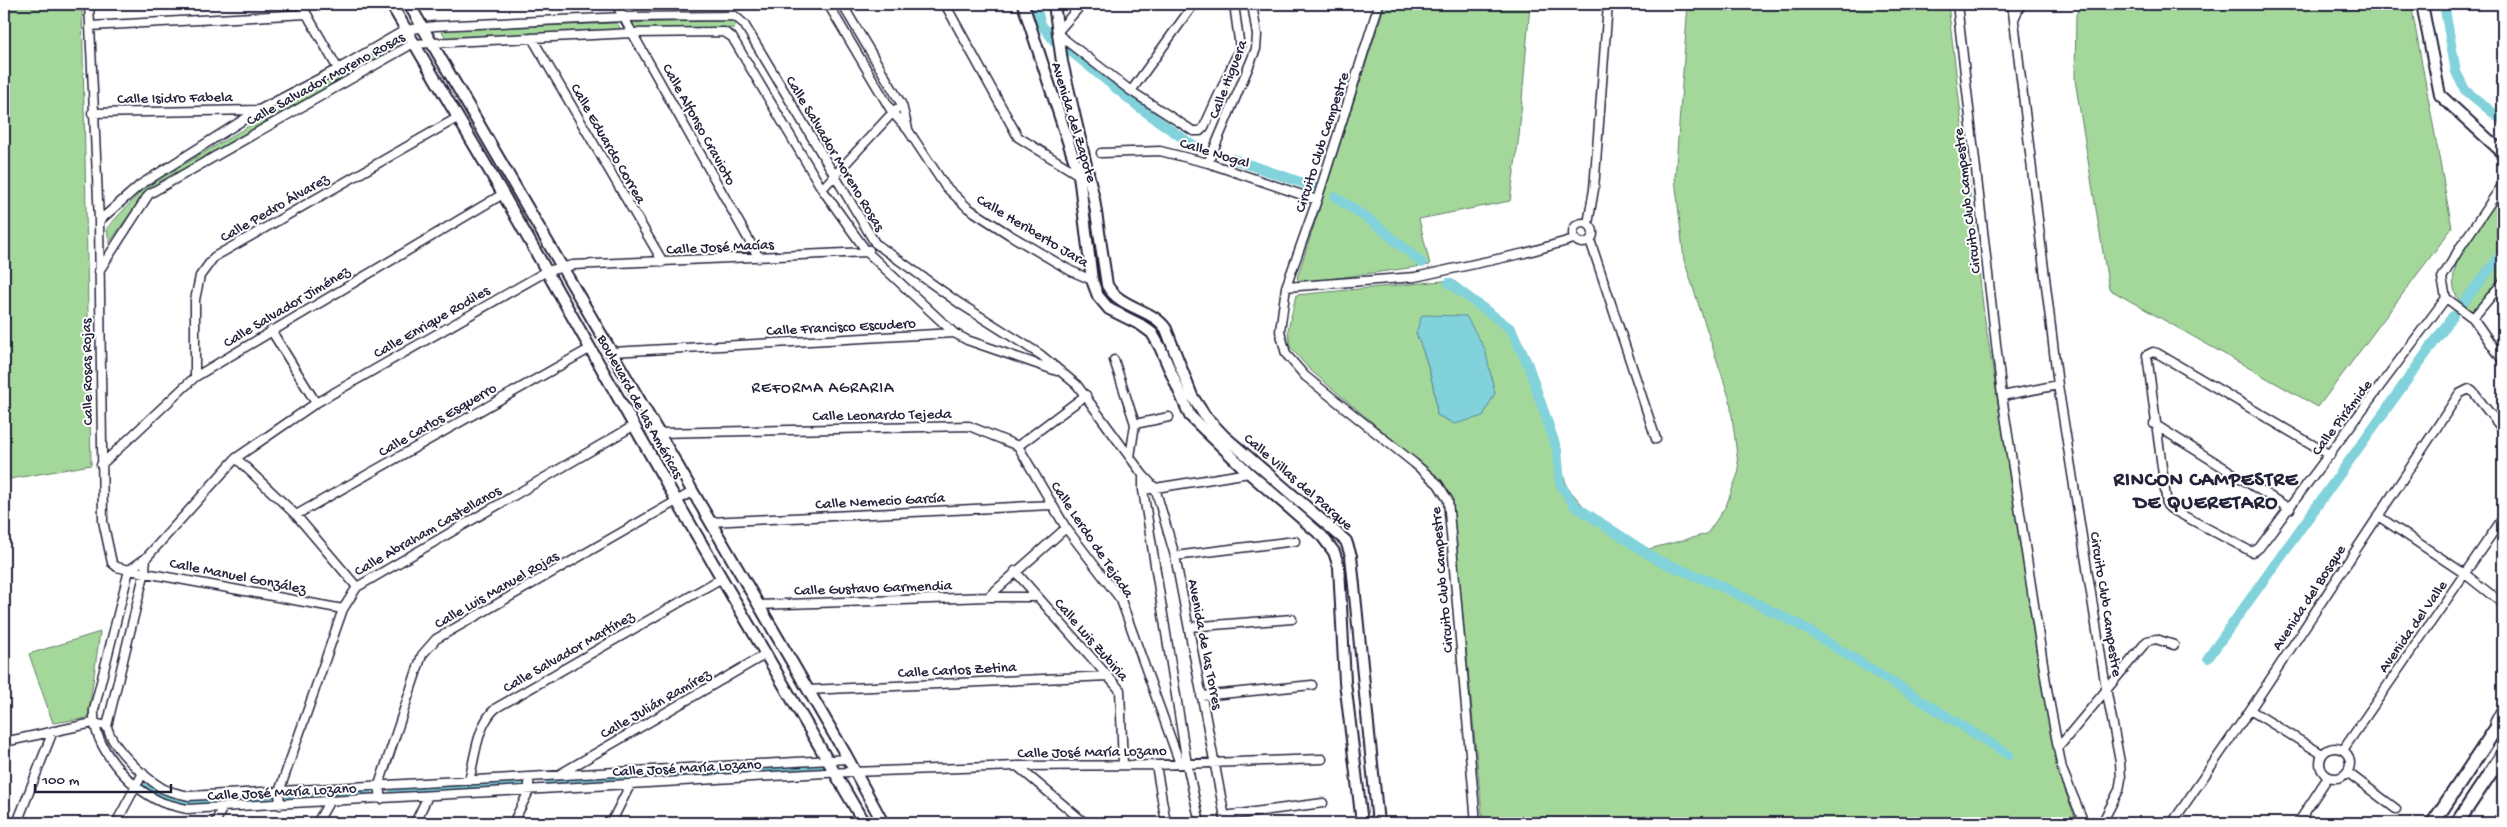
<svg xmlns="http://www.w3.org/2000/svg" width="2507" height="827" font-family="'Gochi Hand',sans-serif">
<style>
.green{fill:#a4d89b;stroke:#637d6b;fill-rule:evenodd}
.water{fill:#81d2da;stroke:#5b8c9a}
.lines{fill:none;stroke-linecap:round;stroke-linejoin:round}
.canal{stroke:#81d2da;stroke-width:10}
.minor-casing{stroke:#22223b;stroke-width:11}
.tertiary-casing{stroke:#22223b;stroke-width:12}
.secondary-casing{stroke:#22223b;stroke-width:14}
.trunk-casing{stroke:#22223b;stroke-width:16}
.minor{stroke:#fff;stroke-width:8}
.tertiary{stroke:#fff;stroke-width:9}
.secondary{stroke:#fff;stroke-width:10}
.trunk{stroke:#fff;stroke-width:12}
.labels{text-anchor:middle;stroke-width:4;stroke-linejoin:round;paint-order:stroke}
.street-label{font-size:15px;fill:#22223b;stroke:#fff}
.neighbourhood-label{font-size:16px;letter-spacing:1px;fill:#22223b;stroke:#fff}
.district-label{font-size:20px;font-weight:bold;letter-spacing:1px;fill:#22223b;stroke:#fff}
</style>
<rect width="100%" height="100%" fill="#fff"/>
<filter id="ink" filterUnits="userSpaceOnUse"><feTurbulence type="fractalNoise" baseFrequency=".02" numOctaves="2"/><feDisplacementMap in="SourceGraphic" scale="10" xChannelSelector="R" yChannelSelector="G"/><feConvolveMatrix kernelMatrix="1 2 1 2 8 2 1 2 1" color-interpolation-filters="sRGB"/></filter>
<g filter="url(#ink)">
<path class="green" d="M4,4H82L91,465L4,480Z
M1385,4H1530L1519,136L1510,201L1419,219L1430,265L1301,283L1297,278Z
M1688,4H1948L1984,314L2044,691L2062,782L2077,823H1483L1452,507L1441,484L1404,449L1309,369L1290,347L1288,330L1296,295L1453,280L1513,328L1537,383L1567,487L1591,515L1649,549L1707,534L1726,506L1739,471L1730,400L1684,260L1675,178ZM1416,333L1455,424L1437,415C1435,385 1427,360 1416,333Z
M2081,4H2411L2452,228L2318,407L2109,289L2075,80L2076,15Z
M737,20L734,28L634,31L630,23Z
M617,23L622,31L446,38L441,30Z
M396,39L400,46L147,190L109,243L107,228L144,188Z
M2503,190V249L2461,302C2434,273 2486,215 2503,190Z
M2503,256V280L2474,317L2464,306Z
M100,632L88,718L53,723L29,654Z"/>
<path class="water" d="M1422,315L1466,316L1485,349L1495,393L1483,416L1455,424L1437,415C1435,385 1427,360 1416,333Z"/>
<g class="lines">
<path class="canal" d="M1036,4L1040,23L1055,42
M2444,4L2456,72L2465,90L2503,121
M1069,50L1140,108L1198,149
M1233,159L1312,186
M1335,197L1374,223L1422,263
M1449,283L1511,329L1528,365L1557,450L1560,484L1575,506L1659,561L1719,585L1798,624L2009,755
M2464,302L2503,252
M2208,658L2453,316
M551,783L820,767
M148,784L174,799L194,804L368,795
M394,793L523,785"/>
<g class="minor-casing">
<path id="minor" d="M89,4L99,221L103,521L112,563L117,567L129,570L343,609
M301,4L338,69
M616,4L759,258
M828,4L892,112L908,130L945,186L968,208L1010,235L1071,271L1092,280
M842,4L902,105L908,129
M945,4L1018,137L1079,175
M1379,4L1317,200L1286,287L1280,331L1286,354L1305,376L1414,463L1438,484L1448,500L1476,823
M1957,4L2002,396L2047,689L2062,769L2084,823
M2012,4L2058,385L2106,688L2120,762L2121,779L2119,790L2102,823
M2014,19L2021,4
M90,26L306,14
M1059,30L1082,4
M1060,36L1131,91L1193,131H1200L1204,127L1240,48L1234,4
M532,38L663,262
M1131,91L1194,4
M92,113L258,110
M1101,153L1160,151L1208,163L1317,200
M1208,163L1256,49L1257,35L1252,4
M2503,184L2461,246L2442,278L2446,298L2473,318L2503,361
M822,189L896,109
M99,221L140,185L259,110L338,69L405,30L435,26L624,17L735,16L744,24L875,243L959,303L1041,355L1077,385L1143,475
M1573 233a10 10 0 1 1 20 0a10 10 0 1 1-20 0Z
M1588,224L1594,189L1608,4
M1590,240L1656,439
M99,271L149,194L412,44L633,33L724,32L732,37L822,189L867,252L954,333L967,340L1057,371
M1286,287L1415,277L1525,253L1574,239
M2473,318L2503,282
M271,330L316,403
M612,352L954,333
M1114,360L1135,424L1130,457
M195,377V300L200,276L214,257L457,118
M2002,396L2058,385
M1135,424L1169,417
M2154,424L2290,509
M659,433L969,426L1018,446
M1018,446L1066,528L1121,600L1180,764
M1018,446L1086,395
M2330,455L2157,353L2153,352L2147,355L2167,505L2171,509L2252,552L2259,548L2446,298
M236,458L296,515L357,587
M101,465L195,377L503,194
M1143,490L1249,473
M296,515L591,348
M2378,516L2465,574L2503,604
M710,522L1052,505
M1175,556L1295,541
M146,558L145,571L107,726C111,747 144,777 162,788C169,792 180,794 189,796L848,759
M129,570L94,710C92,747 129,787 161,802C169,805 179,807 187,809L825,773L1017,766L1156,765L1322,759
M129,570L146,558L236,458L316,403L547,271L573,265L867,252L869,250
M1015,571L1120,690L1123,765
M988,597L1066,528
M758,605L988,597H1038
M1189,627L1292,619
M808,690L1108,676
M1201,696L1312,685
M2250,710L2322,754
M4,742L93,723L107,726
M2058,748L2147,641L2156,639L2174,645
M2320 763a15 15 0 1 1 30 0a15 15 0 1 1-30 0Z
M2343,750L2503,518
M1156,765L1166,823
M1017,766L1085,823
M2347,772L2396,809
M560,774L766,654
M469,781C475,758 477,724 496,708L722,578
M381,799L379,785L422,655L436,639L692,492
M280,805L279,792L343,609L357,587L635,425
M1224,816L1323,803
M17,823L53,731
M116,823L143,773
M215,823L222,809
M317,823L329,802
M415,823L428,796
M513,823L529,791V778
M611,823L630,785
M1200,823L1187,764L1143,490V475L1155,488L1175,556L1226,823
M2172,823L2250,710L2459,394L2469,389L2473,392L2503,430
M2298,823L2328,777"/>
</g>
<g class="tertiary-casing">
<path id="tertiary" d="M2495,722L2503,707"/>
</g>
<g class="secondary-casing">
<path id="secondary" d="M391,4L503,194L671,491L864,823
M409,4L846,755L883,823
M1023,4L1079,175L1092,280L1098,296L1109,309L1141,325L1152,333L1160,347L1190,416L1249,473L1322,536L1334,552L1339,567L1345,682L1362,823
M1054,4L1062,62L1094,199L1107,285C1120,309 1152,308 1166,329L1192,396L1205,416L1224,436L1346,541L1351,556L1378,823
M2422,4L2440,95L2503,153"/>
</g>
<g class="trunk-casing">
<path id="trunk" d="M2433,823L2503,718
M2457,823L2503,754"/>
</g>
<use href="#minor" class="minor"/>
<use href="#tertiary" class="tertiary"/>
<use href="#secondary" class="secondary"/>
<use href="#trunk" class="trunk"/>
</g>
</g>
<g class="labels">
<g class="street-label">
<text transform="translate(325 78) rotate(-29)" y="5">Calle Salvador Moreno Rosas</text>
<text transform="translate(1227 79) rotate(-69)" y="5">Calle Higuera</text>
<text transform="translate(175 97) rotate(-1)" y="5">Calle Isidro Fabela</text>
<text transform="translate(1075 122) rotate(73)" y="5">Avenida del Zapote</text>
<text transform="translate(700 124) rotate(61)" y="5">Calle Alfonso Cravioto</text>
<text transform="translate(1321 142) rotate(-72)" y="5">Circuito Club Campestre</text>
<text transform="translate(609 143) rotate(60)" y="5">Calle Eduardo Correa</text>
<text transform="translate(1215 152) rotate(17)" y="5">Calle Nogal</text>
<text transform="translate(836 153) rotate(59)" y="5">Calle Salvador Moreno Rosas</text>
<text transform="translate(1966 201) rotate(-97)" y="5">Circuito Club Campestre</text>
<text transform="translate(274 207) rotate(-30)" y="5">Calle Pedro Álvarez</text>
<text transform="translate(1033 230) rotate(31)" y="5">Calle Heriberto Jara</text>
<text transform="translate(720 246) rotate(-3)" y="5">Calle José Macías</text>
<text transform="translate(286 306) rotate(-31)" y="5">Calle Salvador Jiménez</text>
<text transform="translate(431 321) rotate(-30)" y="5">Calle Enrique Rodiles</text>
<text transform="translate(841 326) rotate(-3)" y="5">Calle Francisco Escudero</text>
<text transform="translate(86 372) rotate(-91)" y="5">Calle Rosas Rojas</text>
<text transform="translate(641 406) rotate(61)" y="5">Boulevard de las Américas</text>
<text transform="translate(882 414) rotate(-1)" y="5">Calle Leonardo Tejeda</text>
<text transform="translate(2341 417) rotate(-53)" y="5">Calle Pirámide</text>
<text transform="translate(437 419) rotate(-30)" y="5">Calle Carlos Esquerro</text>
<text transform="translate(1299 481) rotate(41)" y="5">Calle Villas del Parque</text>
<text transform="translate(880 500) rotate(-3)" y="5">Calle Nemecio García</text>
<text transform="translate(427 530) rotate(-30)" y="5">Calle Abraham Castellanos</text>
<text transform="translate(1093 539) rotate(56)" y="5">Calle Lerdo de Tejada</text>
<text transform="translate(238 575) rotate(11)" y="5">Calle Manuel González</text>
<text transform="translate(1441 580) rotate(-95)" y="5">Circuito Club Campestre</text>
<text transform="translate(873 587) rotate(-2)" y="5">Calle Gustavo Garmendia</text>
<text transform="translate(496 589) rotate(-30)" y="5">Calle Luis Manuel Rojas</text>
<text transform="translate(2308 597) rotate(-57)" y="5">Avenida del Bosque</text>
<text transform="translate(2107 604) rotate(81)" y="5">Circuito Club Campestre</text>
<text transform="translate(2412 626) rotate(-55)" y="5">Avenida del Valle</text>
<text transform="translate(1092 639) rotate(49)" y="5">Calle Luis Zubiria</text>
<text transform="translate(1206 644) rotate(79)" y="5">Avenida de las Torres</text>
<text transform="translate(568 651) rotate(-30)" y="5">Calle Salvador Martínez</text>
<text transform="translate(957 669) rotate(-3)" y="5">Calle Carlos Zetina</text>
<text transform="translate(655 703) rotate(-30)" y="5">Calle Julián Ramírez</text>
<text transform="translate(1092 751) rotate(-1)" y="5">Calle José María Lozano</text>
<text transform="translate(687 767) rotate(-3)" y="5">Calle José María Lozano</text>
<text transform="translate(282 791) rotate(-3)" y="5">Calle José María Lozano</text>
</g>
<g class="neighbourhood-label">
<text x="823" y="392">REFORMA AGRARIA</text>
</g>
<g class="district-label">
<text x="2206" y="485">RINCON CAMPESTRE<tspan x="2206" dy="23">DE QUERETARO</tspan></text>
</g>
</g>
<rect width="2507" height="827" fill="none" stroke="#fff" stroke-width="20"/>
<rect x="10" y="10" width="2487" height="807" fill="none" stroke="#22223b" stroke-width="2" filter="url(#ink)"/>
<path d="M35 784v8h136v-8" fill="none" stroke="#22223b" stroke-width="2.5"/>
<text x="42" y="784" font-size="15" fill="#22223b" stroke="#ffffff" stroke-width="4" paint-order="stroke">100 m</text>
</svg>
